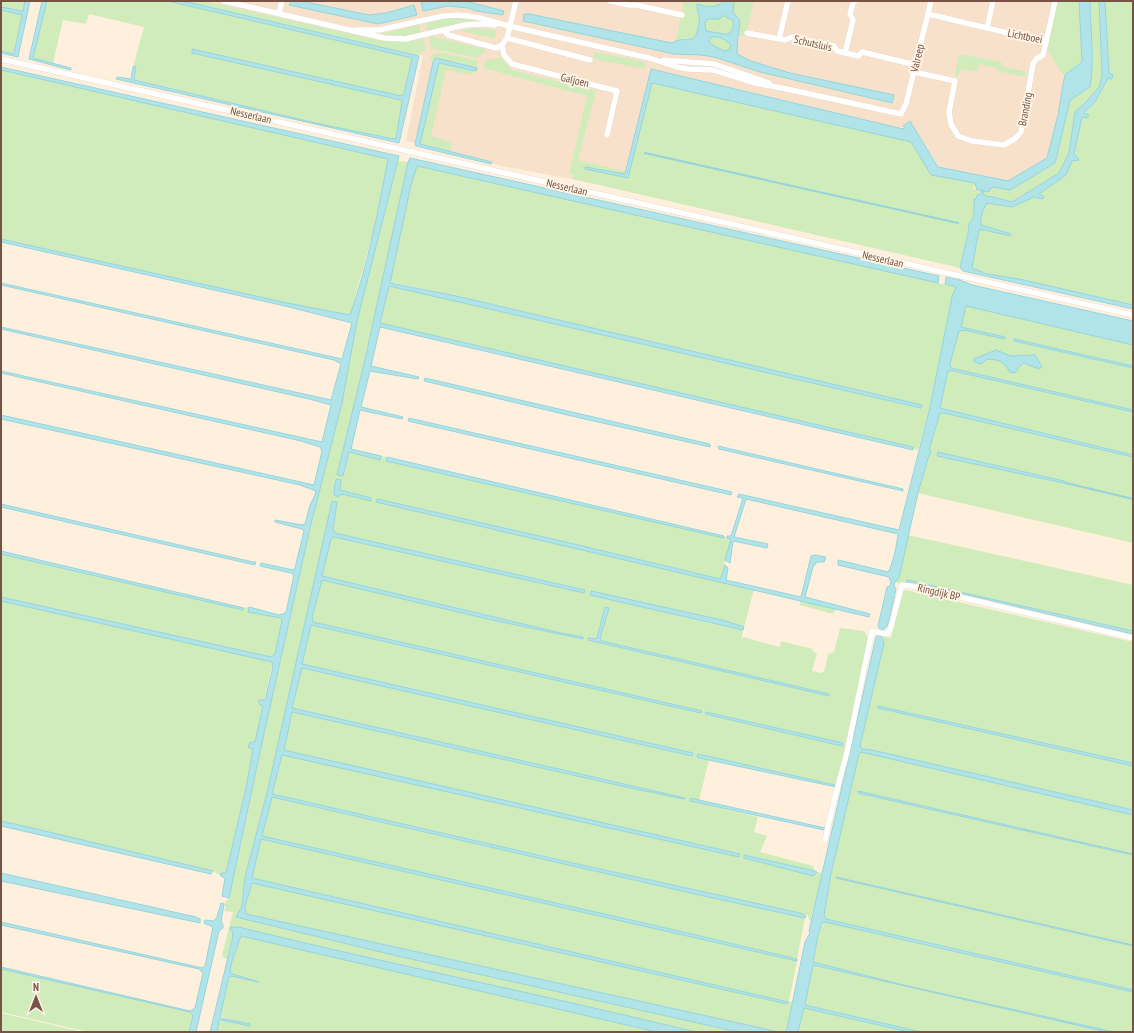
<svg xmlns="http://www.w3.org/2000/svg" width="1134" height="1033" font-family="'PT Sans Narrow',sans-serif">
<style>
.residential{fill:#f7e1cb}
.green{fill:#d1ecbb;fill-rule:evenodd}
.water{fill:#b0e4e9;stroke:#96d4dc;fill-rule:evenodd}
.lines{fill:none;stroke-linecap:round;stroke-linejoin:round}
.stream{stroke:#96d4dc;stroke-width:2}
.minor-casing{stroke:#e5cdbc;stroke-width:6}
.minor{stroke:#fff;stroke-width:5.5}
.labels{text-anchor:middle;stroke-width:4;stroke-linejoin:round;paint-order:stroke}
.street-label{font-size:11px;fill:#765344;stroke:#fff4e5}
</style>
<rect width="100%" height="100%" fill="#fef0dd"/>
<path class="residential" d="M178,1H1097L1064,161L1017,186L942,171L921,138L907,132L631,190L506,167L406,141L423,56Z"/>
<path class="green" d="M1,1H25L23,11L1,7Z
M47,1H168L412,58L404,94L401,96L193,50L192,52L401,100L402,102L396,139L320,124L134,80L136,66L133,67L144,27L89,14L86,24L63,20L53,63L33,58Z
M180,1H205L385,41L407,42L423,38L426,50L417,55Z
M684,1H723C718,9 705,7 697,4C696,10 698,10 699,14C702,21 697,36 691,39L687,38L676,41Z
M734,1H754L746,36H738L736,15L733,12Z
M1058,1H1079L1082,63L1066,74L1065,78L1047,50Z
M1090,1H1099L1102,76L1099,87L1086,102L1075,112L1069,153L1059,173L1012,202L988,197L983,194L984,191L991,193L989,192L990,189L993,187L1010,190L1055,163L1070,100L1090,87C1095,59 1090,29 1090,1Z
M1105,1H1133V305L1019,279L987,274L972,268L979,230H985L1010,235L1011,234L981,225C980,218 983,209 987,203L1012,207L1038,194L1066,175L1074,154L1082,117L1095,102L1108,78L1112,79L1113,75L1109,74Z
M1,10L22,15L14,54L1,51Z
M722,16C734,16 736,26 729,34H725L706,31L705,24L708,19H720Z
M449,17L473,19L474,20L427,31L426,23Z
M419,25L421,33L405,36L379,34Z
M471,28L495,30L496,34L495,37L492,38L460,31Z
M431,36L484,49L487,51L476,58L435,49H431L429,37Z
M711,37C720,36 725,39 731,45L729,50L724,51C719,48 713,46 709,42Z
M595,52L646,62L644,69L593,59Z
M444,53L478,61L477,68L436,58L433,62L430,57L434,54Z
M959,54L1002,62L1001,66L1026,72L1025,77L997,71V68L979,64L977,72L961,69L958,76L955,75Z
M500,57L512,70L596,91L578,160L628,172L651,83L911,142L931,175L975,183L976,186H974L973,189L980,190L981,192L976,196L971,223L968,225L969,229L960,268L573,179L574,175L569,174L587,96L483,68L485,62L489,58L493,60Z
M439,63L474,71L472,75L446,70L431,136L452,142L450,152L420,144Z
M1,70L388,159L373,233L350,315L287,303L1,239Z
M397,161L408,162L364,364L337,475L343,476L349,452L380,459L381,456L387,457L386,461L731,539L721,577L720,579L570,543L377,500L376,502L754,589L744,627L722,620L591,591L590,594L713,624L743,630L741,643L743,637L780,647L781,641L813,649L812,651L817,653L812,671L822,673L825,669L828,654L834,652L840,628L864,631L868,638L846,746L837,786L698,757L709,760L699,800L691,798L690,801L758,817L754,832L767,836L760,852L813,866L815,871L745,855L744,858L813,876L817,872L823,873L810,922L807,914L806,916L800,913L564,861L272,794L282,754L495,803L739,855L283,750L291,712L494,757L685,798L292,708L301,668L692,756L693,753L302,664L311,625L701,713L702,711L312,622V617L322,580L492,620L582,639L583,637L561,633L322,576L331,539L334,537L584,593L582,589L335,533L333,529L337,502L334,501H332L267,793L245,877L242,906L236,917L393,955L738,1032H696L238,927L232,930L233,936L227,959L224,958L222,955L233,912L223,911L226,908L224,904L229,898L261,747L310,528L342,403L357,321ZM605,607L609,608L600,638L602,641L828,694L829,696L588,640L589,639H596L597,638Z
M417,166L956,287L952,297L930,407L918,450L821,426L380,323L389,286L921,408L922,406L602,330L456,296L390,282L411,185Z
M966,306L1133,345V366L1015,339L1014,341L1133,368V410L951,368L950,364L959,331L964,330L1005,337L960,327Z
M948,371L969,374L1133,412V455L939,408Z
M940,413H944L1133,457V543L918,493L929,454H930L931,451L929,450ZM938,452L1064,481L1067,484L937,456Z
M908,535L1133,585V631L907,580L905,585L895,582L899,578Z
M1,554L243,610L244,608L249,607L248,611L281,618L283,620L264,700H260L263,706L255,743L250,742L249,747L253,749L246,788L226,874L222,873L221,876L213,871L1,821Z
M906,590L1133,642V763L879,706L878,707L1133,766V810L872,750L862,749L860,746L884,643L881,636L891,638L894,620L903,591Z
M801,600L836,609L833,614L800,605Z
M862,752L1133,815V854L858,791V793L1133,855V945L837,877L836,878L1133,946V990L826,919L824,916L831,874L859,754Z
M271,797L708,897L805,918L797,959L679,931L262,836Z
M261,839L797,961L789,1001L793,1002L787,1031L778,1032L246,914L245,907L252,883L756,997L787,1004L788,1002L252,878Z
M825,922L1133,992V1032H1114L899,984L813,962L818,935L823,923Z
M241,936L657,1032H217L219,1021L221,1020L250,1025L220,1016L229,977L231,976L258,982L232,974L230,972L231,965Z
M813,965L1107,1032H921L817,1008L805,1005Z
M1,969L190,1012L193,1016L189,1032H89L1,1012Z
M804,1008L909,1032H798Z
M1,1013L83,1032H1Z"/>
<path class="water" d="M25,1H30L18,57L1,53V51L14,54L22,15L1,10V7L23,11Z
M42,1H47L33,58L71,68V70L29,59Z
M168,1H180L196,4L419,56L399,143L116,79L117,77L131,79L133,67L136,66L134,80L320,124L389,138L396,139L402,102L401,100L192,53V49L401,96L404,94L412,58Z
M291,1H301L369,15L386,13L414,5L417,15L378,24L289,5Z
M427,1H465L504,11L503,15L476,11L468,8L448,6L423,11L421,3Z
M723,1H734L733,12L740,21L738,36L737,54L751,61L790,73L894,95L892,103L760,72L714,57L701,55L674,54L523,21L524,14H529L672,43C679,39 683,40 691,39C698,38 700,22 699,16C699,11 696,9 697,4C705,7 718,9 723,1ZM722,16H725L733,21V29L729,34H724L706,31L705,24L707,19H720ZM711,37C720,36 725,39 731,45L729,50L724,51C719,48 713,46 709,42Z
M1079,1H1090C1090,30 1095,59 1090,87L1070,100L1055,163L1010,190L993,187L990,189L989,192L976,189V186L975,183L931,175L911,142L652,83L628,178L585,169V167L625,174L651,69L903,129L905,128L903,126L910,121L938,167L1008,181L1047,158L1058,115L1064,79L1066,74L1082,62Z
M1099,1H1105L1109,73L1113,75L1112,79L1108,78L1095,102L1084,113L1089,115L1087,118L1082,117L1074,154L1079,160L1072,161L1066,175L1039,194L1044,197L1043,199L1034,197L1012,207L987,203C983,209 980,218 981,225L1011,234L1010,236L985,230H979L972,268L987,274L1019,279L1133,305V309L963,271L960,268L969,229L968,225C975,219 974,208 974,199H976L977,195L981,194V191H984L983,194L988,197L989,196L1012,202L1059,173L1069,153L1075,112L1086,102L1099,87L1102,76Z
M436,58L477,68L476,71L439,63L420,144L492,162L491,164L416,146L415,144L433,62Z
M1,67L399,156L357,321L342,403L310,528L261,747L229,898L222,896L225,878L221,876V873H226L246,788L253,749L248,747L250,742H255L263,706L259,704V700H265L273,667L272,662L1,601V597L271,657L275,654L282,620L281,618L248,612L249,607L279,615L283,614L286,612L294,575L291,573L260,566L261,563L293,570L295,568L304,531L302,529L275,522V520L302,525L305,524L310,505L315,495L316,491L300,485L1,419V415L314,485L322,451L320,447L301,441L1,373V371L322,442L331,405L309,399L1,329V327L331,400L341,364L334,360L1,285V283L342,359L352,323L285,306L1,242V239L287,303L350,315C368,265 378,211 388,159L1,70Z
M410,158L939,276L938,283L417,166L411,185L390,283L456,296L922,405L921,408L389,286L380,323L913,447V450L380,327L371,366L419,377L418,379L370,371L361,407L403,417L402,419L360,410L351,449L381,456L380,460L349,452L343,476L337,475L364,364L408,162Z
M946,277L960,280L972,285L1133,321V345L966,306L961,327L1005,337L1004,339L964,330L959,331L950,364L951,368L1133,410V412L953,371H948L940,408L1133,455V457L944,413H940L929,450L931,451L930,455H929L918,493L899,578L895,582L894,586L896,589L888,625L883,630L880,629L878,626L887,587L890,586L891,582L889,577L838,565V560L888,572C893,565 897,543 898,534L746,499L734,537L768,544L767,548L733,541L730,563L725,560L731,539L727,538V536H731L743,498L737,497L739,494L899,530L930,407L952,297L956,287L945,284Z
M1014,339L1133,366V368L1014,341Z
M996,350L1011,356L1035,355L1042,367L1039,369L1024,363L1020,366L1015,373L1010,372C1003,361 1000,360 987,359L981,364L974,362V359Z
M425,378L710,444V447L580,418L424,381Z
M409,418L732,492L731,495L408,421Z
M718,446L903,489V491L719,449Z
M938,452L1064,481L1068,484L937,456Z
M387,457L724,536V538L386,461Z
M336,479L341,480L340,490L371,498V501L342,494L338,497L334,495V491Z
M377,499L570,543L720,579L721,577L725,565L728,568L726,580L801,597L811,556L815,555L826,557L824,562H817L813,567L805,597L870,614L869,617L376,502Z
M332,501L337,502L333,529L335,533L585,590L584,593L334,537L331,539L322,576L561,633L583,637V639L492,620L322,580L312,617L313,622L702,711L701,713L311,625L302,664L693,753L692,756L302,668L292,708L685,798L684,799L626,787L292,712L284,750L740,854L739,857L282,755L272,794L564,861L800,913L806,916L805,918L708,897L272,797L262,836L679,931L797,959V961L261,839L252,878L788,1002L787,1004L756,997L252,883L245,907L246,914L779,1032H738L393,955L236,917L242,906L245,877L267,793Z
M1,504L253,562H256L255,565L1,507Z
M1,551L244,608L243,610L1,554Z
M907,580L1133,631V634L959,593L906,582Z
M591,591L722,620L744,627L743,630L607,599L590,595Z
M605,607L609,608L600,638L602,641L829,694V696L588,640V638L596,639L597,638Z
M878,635L881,636L884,643L860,746L862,749L872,750L1133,810V815L861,752L859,754L831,874L824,916L826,919L1133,990V992L825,922L822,923L818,935L813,962L899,984L1114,1032H1107L813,965L805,1005L921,1032H909L804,1008L798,1032H785L787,1029L805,942L810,933L809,931L876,637Z
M878,706L1133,763V766L878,708Z
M706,712L843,743L842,746L705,714Z
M698,754L835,785L837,786L836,787L704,759L697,757Z
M858,791L1133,854V855L858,793Z
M691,798L699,800L825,828L824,830L690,801Z
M1,821L28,827L213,871L211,874L1,826Z
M744,855L815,871L817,872L813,876L744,858Z
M1,873L196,917L200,919V923L1,881Z
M836,877L1133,945V946L836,878Z
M221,903L224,904L221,921L223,925V928L219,931L196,1032H189L193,1016L190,1012L1,969V967L190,1011L195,1008L203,973L199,969L1,925V922L202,968L205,966L213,927L204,923L205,920L214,921L217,917Z
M231,927H238C390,964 544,995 696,1032H657L241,936L231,964L230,972L232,974L259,982L231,976L229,977L220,1016L221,1018L250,1024V1026L221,1020L219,1021L217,1032H210L233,936L232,930H230Z"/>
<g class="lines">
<path class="stream" d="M645,153L958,223
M1066,483L1133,499"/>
<g class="minor-casing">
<path id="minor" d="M224,1L384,38L405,39L465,25L483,24L495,25
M610,1L629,5H636L682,15
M279,13L282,1
M928,14L1046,42L1055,1
M987,28L993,1
M355,30H379L443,16L458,15L476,17L509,26L649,58L677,67L688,69L713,70L754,83L787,89L901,114L906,104L931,1
M443,30L448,35L496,48L502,45L507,38L516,1
M747,33L785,40L792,37L834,46L837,51L858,56L862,52L916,65
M507,38L590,60
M779,39L788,1
M502,45L504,55L512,64L617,91L607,135
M845,53L853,20L850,14L853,3L855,1
M1,59L1133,315
M663,60L714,64L769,83
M914,72L955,81L949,112L951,124L958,136L972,141L1004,145L1016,138L1021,132L1033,64L1036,59L1043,55L1046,42
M825,840L834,801L847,752L872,631L887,634L890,630L902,585L918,587L1133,638"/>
</g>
<use href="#minor" class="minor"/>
</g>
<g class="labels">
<g class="street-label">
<text transform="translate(1025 36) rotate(11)" y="4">Lichtboei</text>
<text transform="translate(813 43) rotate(13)" y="4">Schutsluis</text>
<text transform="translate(917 58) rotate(-77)" y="4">Valreep</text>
<text transform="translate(575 80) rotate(14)" y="4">Galjoen</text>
<text transform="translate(1025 109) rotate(-79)" y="4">Branding</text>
<text transform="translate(251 115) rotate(13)" y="4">Nesserlaan</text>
<text transform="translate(567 187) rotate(13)" y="4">Nesserlaan</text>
<text transform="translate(883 259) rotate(13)" y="4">Nesserlaan</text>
<text transform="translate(939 592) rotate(13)" y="4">Ringdijk BP</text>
</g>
</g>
<rect width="1134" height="1033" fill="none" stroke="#765344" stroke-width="4"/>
<g transform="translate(36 997)" stroke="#fff4e5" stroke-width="3" paint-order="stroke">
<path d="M0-3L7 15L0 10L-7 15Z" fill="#765344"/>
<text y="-6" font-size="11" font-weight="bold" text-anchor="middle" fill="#765344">N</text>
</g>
</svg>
